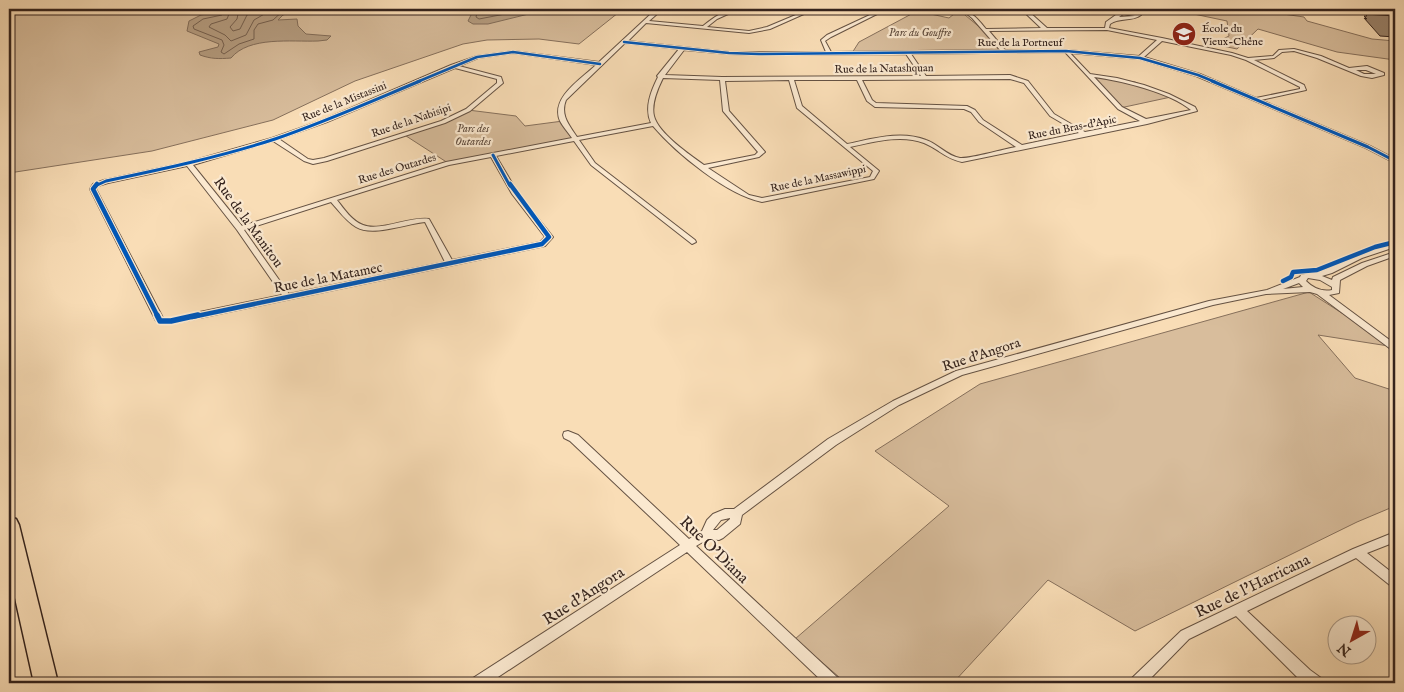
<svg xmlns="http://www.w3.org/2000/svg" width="1404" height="692" font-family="'IM FELL English',serif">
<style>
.green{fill:#d8bd9c;stroke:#86705c}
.water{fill:#b69e82;stroke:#826d5a}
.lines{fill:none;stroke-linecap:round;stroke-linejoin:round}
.shore{stroke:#756050;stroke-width:1}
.building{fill:#9a846d;stroke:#34231d}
.street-casing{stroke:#655243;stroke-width:2}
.highway-casing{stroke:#34231d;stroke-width:3}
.street{fill:#fbe9d0;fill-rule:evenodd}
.highway{fill:#f9ddb6;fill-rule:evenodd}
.cycleway-far3-casing{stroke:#fbe9d0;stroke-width:4.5}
.cycleway-far2-casing{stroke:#fbe9d0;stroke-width:5}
.cycleway-far1-casing{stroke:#fbe9d0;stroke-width:7}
.cycleway-casing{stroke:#fbe9d0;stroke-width:9}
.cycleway-far3{stroke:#0057b8;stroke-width:2.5}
.cycleway-far2{stroke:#0057b8;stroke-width:3}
.cycleway-far1{stroke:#0057b8;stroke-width:4.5}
.cycleway{stroke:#0057b8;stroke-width:5.5}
.labels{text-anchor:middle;stroke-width:4.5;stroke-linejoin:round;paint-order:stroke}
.far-poi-label{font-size:11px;fill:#34231d;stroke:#fbe9d0;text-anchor:start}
.far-park-label{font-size:11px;font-style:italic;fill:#5d4a3d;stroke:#fbe9d0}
.far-street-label{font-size:11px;fill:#34231d;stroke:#fbe9d0}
.street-label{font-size:14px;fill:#34231d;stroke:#fbe9d0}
.near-street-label{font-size:16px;fill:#34231d;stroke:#fbe9d0}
</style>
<rect width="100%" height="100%" fill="#f9ddb6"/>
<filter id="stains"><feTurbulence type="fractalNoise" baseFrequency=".004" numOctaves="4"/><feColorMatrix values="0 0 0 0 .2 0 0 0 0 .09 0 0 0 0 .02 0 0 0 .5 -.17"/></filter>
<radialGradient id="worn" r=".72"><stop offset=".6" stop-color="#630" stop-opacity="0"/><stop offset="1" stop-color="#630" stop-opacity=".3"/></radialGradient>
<path class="green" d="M9,9H623L579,44L539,39L487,40L463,44L355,81L273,120L152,151L9,173Z
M1170,9H1248L1304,17L1307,21L1372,39L1395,41V60L1337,52L1258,29L1237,49L1218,45L1219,41L1229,36L1227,21Z
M959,10L983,30L1001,51L852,53L859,42L917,11L949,18Z
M1088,75L1135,82L1171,97L1120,108Z
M468,110L516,116L525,126L563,121L577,138L448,163L403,134L443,122Z
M1309,292L1395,347L1318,335L1355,378L1395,391V506L1357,522L1135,631L1048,580L953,683H846L795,639L949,506L875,451L980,384Z"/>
<path class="water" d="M233,9H302L283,15L278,20L297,19L298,26L306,34L331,36L327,40L318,41C291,42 249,36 231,58C219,59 211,59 200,55L199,52L218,47L219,44L187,31L189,21L201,15Z
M474,9H544L545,10L488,24H473L468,21Z"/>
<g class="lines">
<path class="shore" d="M225,9L222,15L203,19L193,26L194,29L222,40L224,45L221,52L224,54L239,44L254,39V30L258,24L273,20L285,9
M231,9L227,19L211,24L209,27L225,35L231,41L246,35L254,20L273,9
M239,9L237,19L230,27L233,31L240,29L247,15L257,9
M478,9L476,17L479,19L531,9"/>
</g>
<path class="building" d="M1365,14L1395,16V37L1380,36L1364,18L1367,19L1364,16H1367Z"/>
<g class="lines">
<g class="street-casing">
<path id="street" d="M660,9H665L657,14L649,21L703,26C713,18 725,9 739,9L717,19L707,27L749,31L767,27L810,9H815L770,29L749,33L646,23L628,41L729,52H826L821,40L827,35L872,14L849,9L876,12L882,9H887L831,37L825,41L831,52L1000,50L972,18L967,14L954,9C970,9 977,18 986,29L1041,28L1021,9H1051L1049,10H1027L1047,28H1105L1106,22L1120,12L1139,14L1141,15C1132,22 1119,17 1110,24L1109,28L1162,38L1232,53L1248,58L1273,56L1279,50L1294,49L1321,56L1349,68L1367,66L1384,73V75L1372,78L1361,76L1317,58L1294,51L1282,52L1274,58L1254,60L1304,85L1306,90L1261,100L1370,146L1395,159V163L1366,148L1196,76L1140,59L1070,53L1090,74L1117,78L1144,85L1169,94L1195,107L1197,111L1147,124L962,162C944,158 939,149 924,143C901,134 873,142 850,147L878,170L879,171L874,179L762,202C727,195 676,153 653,126L579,140L595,163L695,240L696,242L692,244L591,165L574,141L496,156L518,193L553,237L545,246L171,324H160L156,321L90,189L93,184L104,180L188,162L272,138L323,120L451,65L477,56L513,51L599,62L653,12ZM1123,14L1135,16L1119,17ZM1107,30L1157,40L1139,56L1066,50H1005L989,31ZM1162,41L1231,55L1246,60L1300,87V89L1256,98L1200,74L1144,57ZM625,43L679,49L657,76L658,77C651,91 644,108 651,123L577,137C569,125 560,115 566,100ZM684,50L729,54L759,55L906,54L921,76L722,77L665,75ZM1065,52L1118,109L1140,121L1085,132L1054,114L1028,81L1010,75L926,76L911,54ZM513,53L596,65C581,79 550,98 560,121C563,127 568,132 572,138L446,162L242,226L193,165L273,141L304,161L313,164L327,161L445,123L470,111L503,83L501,77L459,66L478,58ZM455,68L497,79V83L466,109L441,121L324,158L313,160L308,159L279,139L327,122ZM1356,70H1366L1376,74H1364ZM1094,77C1122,81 1169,92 1191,110L1146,119L1122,107ZM663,78L720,80L723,111L758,152L755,155L704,165C690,155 658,133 654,116C651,104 658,88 663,78ZM1010,79L1024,83L1050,116L1079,133L1022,145L983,120L975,110L967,106L876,103L872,100L862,80ZM789,80L797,108L873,171L870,177L762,198L749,195L708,168L759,157L765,152L729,111L725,81ZM794,80H857L867,101L875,107L964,109L971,112L979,122L1016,147C1004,149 970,159 960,158C947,156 938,144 926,140C901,130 872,139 847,144L802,106ZM491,157L512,194L545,237L540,242L452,260L429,219C411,216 379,232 363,225C352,221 344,209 337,200L449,165ZM187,166L237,230L282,295L171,318H163L96,189L98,186L108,183ZM331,202C339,211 346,221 356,227C373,237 405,224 425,222L445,262L289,294L244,230Z
M1395,243V247L1362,258L1332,273L1322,276L1332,280L1333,277L1362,263L1395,252V256L1367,266L1340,280L1339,293L1329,295L1395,344V351L1392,350L1317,294L1310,292L1266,294L1213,305L962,375L899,405L836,445L742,515L740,524L723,538L719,540L708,539L696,546L838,678L840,683H824L687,552L489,683H471L473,678L680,545L570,441L564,438L563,435L564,432L568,431L578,435L689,539L702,531L707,520L713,514L725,509H734L828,439L893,401L956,371L1209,301L1267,290L1300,277L1301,275L1326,269L1356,254ZM1308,278L1320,280L1332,287V290C1322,292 1313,288 1306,281ZM1299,283L1303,287L1283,289ZM730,518V519L717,530H713L721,520Z
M1395,532V542L1367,553L1395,575V587L1391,586L1356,558L1247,611L1310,670L1321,678L1323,683H1305L1300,680L1236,616L1189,639L1146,683H1130L1132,678L1181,631L1353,549Z"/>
</g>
<g class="highway-casing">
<path id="highway" d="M9,517L16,519L19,525L58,683H34L9,571Z"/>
</g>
<use href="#street" class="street"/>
<use href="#highway" class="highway"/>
<g class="cycleway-far3-casing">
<path id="cycleway-far3" d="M624,42L729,53L759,54L1066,51L1140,58L1198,75L1215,82
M417,82L477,57L513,52L600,64"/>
</g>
<g class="cycleway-far2-casing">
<path id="cycleway-far2" d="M1212,81L1368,147L1395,161
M493,155L510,186
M95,186L106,181C163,169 220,157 275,139C325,122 372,101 420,81"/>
</g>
<g class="cycleway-far1-casing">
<path id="cycleway-far1" d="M97,184L93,189L158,317
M1283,281L1291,277L1293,272L1317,270L1375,247L1395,242
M192,317L542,244L549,237L510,184"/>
</g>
<g class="cycleway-casing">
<path id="cycleway" d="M157,315L160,321H171L198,315"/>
</g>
<use href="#cycleway-far3" class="cycleway-far3"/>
<use href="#cycleway-far2" class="cycleway-far2"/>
<use href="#cycleway-far1" class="cycleway-far1"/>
<use href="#cycleway" class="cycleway"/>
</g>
<defs>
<g id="school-disc" transform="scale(1.25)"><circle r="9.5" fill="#8f2418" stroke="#fbe9d0"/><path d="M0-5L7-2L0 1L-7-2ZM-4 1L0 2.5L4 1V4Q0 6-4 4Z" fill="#fff"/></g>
</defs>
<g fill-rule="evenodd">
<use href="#school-disc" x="1184" y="34"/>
</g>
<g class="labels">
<g class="far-poi-label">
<text x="1202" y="32">École du<tspan x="1202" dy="13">Vieux-Chêne</tspan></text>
</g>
<g class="far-park-label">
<text x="920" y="36">Parc du Gouffre</text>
<text x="473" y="132">Parc des<tspan x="473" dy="13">Outardes</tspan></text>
</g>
<g class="far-street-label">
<text x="1020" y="46">Rue de la Portneuf</text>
<text transform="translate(884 68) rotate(-1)" y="4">Rue de la Natashquan</text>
<text transform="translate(344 101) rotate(-22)" y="4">Rue de la Mistassini</text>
<text transform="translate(411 120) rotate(-19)" y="4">Rue de la Nabisipi</text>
<text transform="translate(1072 127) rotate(-11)" y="4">Rue du Bras-d'Apic</text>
<text transform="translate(397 168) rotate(-17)" y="4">Rue des Outardes</text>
<text transform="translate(818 178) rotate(-12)" y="4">Rue de la Massawippi</text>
</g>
<g class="street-label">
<text transform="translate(249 222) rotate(54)" y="5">Rue de la Manitou</text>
<text transform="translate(328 277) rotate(-11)" y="5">Rue de la Matamec</text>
<text transform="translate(981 354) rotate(-18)" y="5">Rue d'Angora</text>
</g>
<g class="near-street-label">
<text transform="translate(715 549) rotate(44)" y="6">Rue O'Diana</text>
<text transform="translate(1252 585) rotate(-26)" y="6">Rue de l'Harricana</text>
<text transform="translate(583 595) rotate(-33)" y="6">Rue d'Angora</text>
</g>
</g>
<rect width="1404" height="692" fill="none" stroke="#f9ddb6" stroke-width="30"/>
<rect x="10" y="10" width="1384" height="672" fill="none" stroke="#34231d" stroke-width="2.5"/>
<rect x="15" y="15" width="1374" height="662" fill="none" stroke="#34231d"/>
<g transform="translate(1352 640) rotate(219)"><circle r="24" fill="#fbe9d0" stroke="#ab9a88"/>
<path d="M0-4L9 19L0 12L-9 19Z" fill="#8f2418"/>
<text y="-8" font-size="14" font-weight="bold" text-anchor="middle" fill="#34231d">N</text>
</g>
<rect width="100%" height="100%" filter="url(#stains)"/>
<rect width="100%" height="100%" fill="url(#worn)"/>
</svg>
